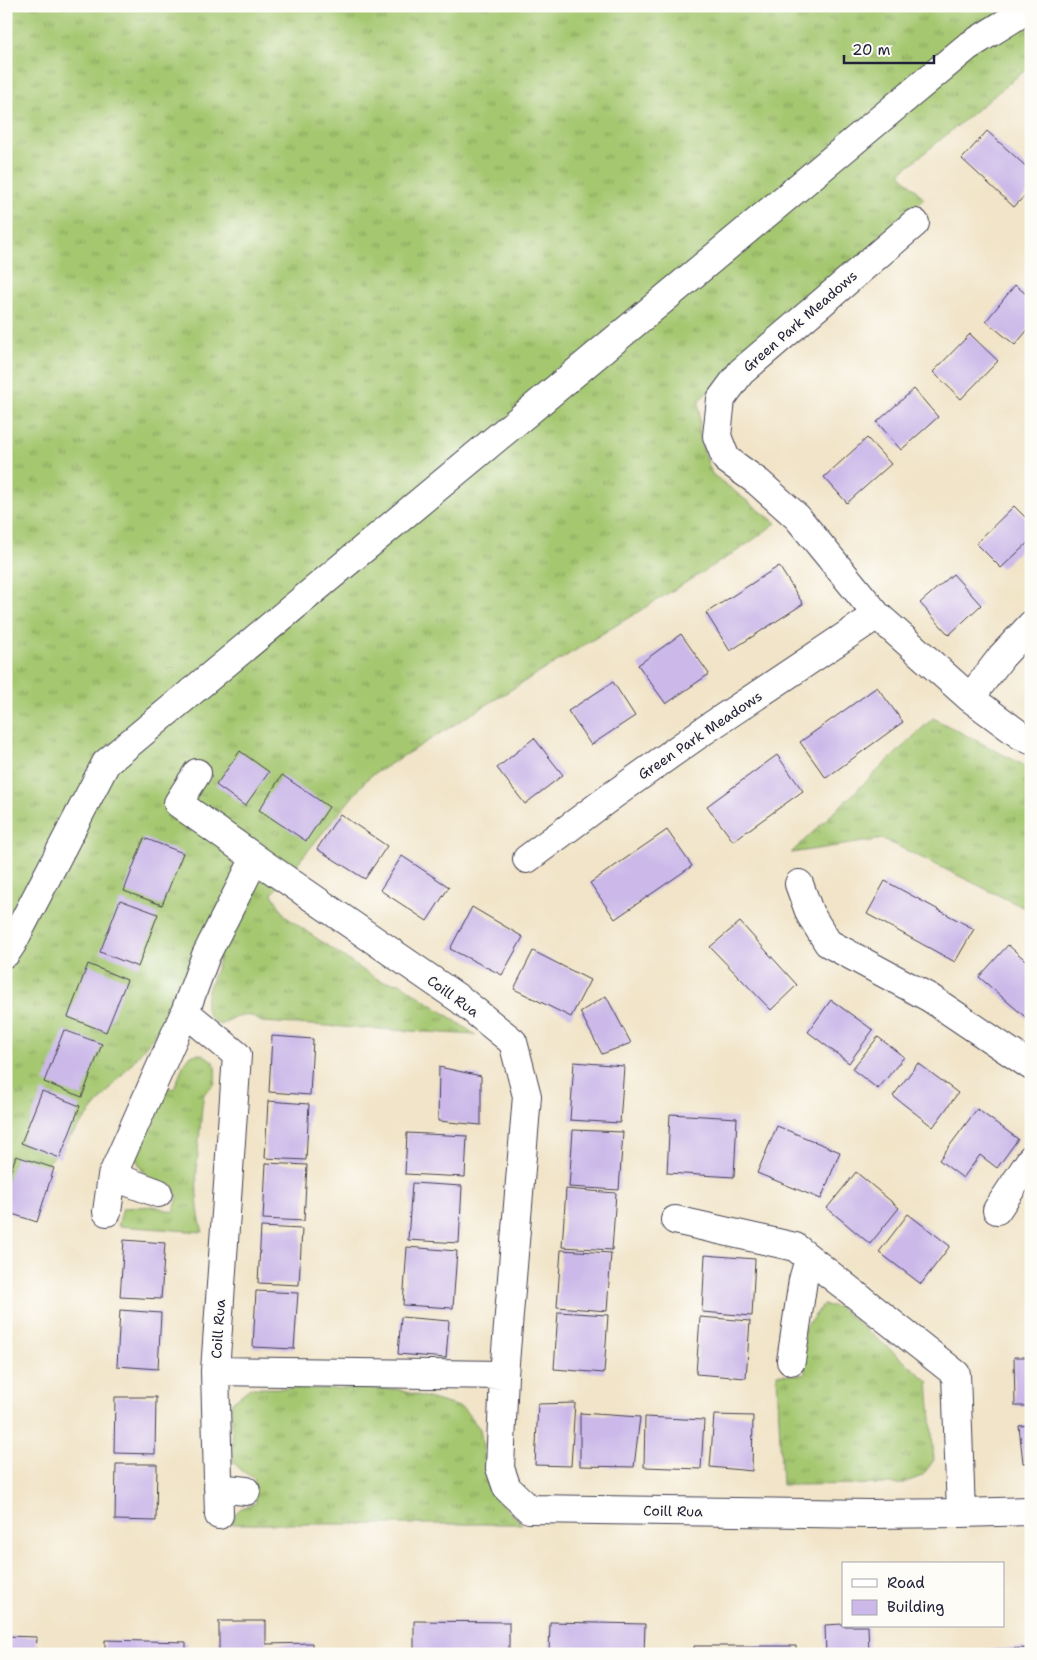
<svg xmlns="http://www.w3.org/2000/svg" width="1037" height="1660" font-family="'Shantell Sans',sans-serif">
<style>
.grass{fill:url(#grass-tufts);stroke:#647456}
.building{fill:#ccb9e9}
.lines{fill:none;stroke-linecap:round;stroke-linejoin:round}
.minor-casing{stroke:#413f50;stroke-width:30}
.minor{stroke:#fff;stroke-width:28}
.labels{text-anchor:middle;stroke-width:4;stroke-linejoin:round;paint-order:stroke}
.street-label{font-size:14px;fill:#22223b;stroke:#fdfcf7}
</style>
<defs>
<pattern id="grass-tufts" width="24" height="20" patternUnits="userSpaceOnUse" patternTransform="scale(1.25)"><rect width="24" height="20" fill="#a5c770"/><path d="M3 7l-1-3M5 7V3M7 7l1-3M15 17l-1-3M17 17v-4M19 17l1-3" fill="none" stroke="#86a15d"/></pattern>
</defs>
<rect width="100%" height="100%" fill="#fdfcf7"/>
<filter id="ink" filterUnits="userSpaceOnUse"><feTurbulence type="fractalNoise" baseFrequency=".02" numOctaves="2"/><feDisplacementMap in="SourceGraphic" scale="10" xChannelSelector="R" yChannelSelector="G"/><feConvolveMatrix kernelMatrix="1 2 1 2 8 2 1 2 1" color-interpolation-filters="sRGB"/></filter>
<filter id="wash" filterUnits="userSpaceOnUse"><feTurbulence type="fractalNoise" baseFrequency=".0096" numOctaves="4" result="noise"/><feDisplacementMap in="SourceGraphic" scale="20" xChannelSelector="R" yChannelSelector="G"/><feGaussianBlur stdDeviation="1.12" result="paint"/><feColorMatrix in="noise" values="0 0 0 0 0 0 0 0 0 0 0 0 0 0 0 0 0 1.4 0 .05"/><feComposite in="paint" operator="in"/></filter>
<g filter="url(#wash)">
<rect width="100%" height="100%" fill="#f1e4c8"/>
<path class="grass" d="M6,6H1031V65L900,173L924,199L699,400L700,440L712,474L776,523L742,548L369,777L272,894L286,917L364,971L381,981L400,983L476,1035L262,1022C258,1020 254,1017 251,1016C241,1014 227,1020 220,1025C216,1022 210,1018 208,1014C200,999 217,971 220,957L6,1214Z
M933,718L1031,769V911L883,839L791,853Z
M200,1054C217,1060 216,1066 215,1083L204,1094L202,1106C199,1148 191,1192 203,1232L118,1226L123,1208L154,1206L173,1212L178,1198L172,1185L159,1182L143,1172L135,1157L164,1086L174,1089L184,1064L191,1055Z
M823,1305L839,1307L928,1381L934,1460L922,1476L901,1484L782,1485L777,1374L805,1375L804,1329Z
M250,1388L396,1389L463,1408L480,1429L488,1476L498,1501L522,1524H231C238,1506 240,1509 256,1503L254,1478L240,1470L233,1461L231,1403Z"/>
<g id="blocks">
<path class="building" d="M987,131L1031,171V189L1014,207L962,159Z
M1015,285L1031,298V326L1015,345L986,321Z
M970,334L998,361L961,399L933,372Z
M914,389L938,417L901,450L877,422Z
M867,438L891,464L847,503L824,477Z
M1014,506L1031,523V540L1001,568L976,543Z
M779,566L803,604L730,651L706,613Z
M953,574L981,605L949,635L920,603Z
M681,634L709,674L666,704L638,665Z
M613,682L635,716L591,745L568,711Z
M877,687L903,722L826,778L800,742Z
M534,738L563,775L525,804L497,768Z
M240,751L269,772L245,806L216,785Z
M777,755L803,791L733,841L707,806Z
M282,775L329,807L306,841L259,810Z
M340,814L387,846L365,879L317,849Z
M667,830L692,866L615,919L590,883Z
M144,838L183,853L162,905L124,891Z
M402,856L449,887L427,921L380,890Z
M885,881L974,929L955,962L867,914Z
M120,900L158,914L138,967L100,952Z
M472,907L523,937L502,975L450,949Z
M740,922L797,985L771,1010L710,947Z
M1008,945L1031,965V1022L979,977Z
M533,951L590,980L571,1017L514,989Z
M88,964L127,980L106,1032L68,1017Z
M606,996L631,1043L602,1054L580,1012Z
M831,1000L873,1030L849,1063L808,1032Z
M64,1030L102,1044L82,1097L44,1082Z
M272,1036L313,1039L310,1095L269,1092Z
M878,1037L904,1057L878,1089L852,1069Z
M574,1062L624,1066L620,1123L570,1120Z
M918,1063L958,1093L933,1127L893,1096Z
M439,1067L481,1076V1125L438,1121Z
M42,1091L80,1106L60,1158L21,1143Z
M268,1101L309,1104L306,1160L265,1158Z
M977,1109L1018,1139L997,1168L980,1155L963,1178L939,1160Z
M670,1114L737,1118L734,1177L667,1173Z
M777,1126L840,1152L821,1199L757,1173Z
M573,1130L623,1132L619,1190L569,1187Z
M407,1133L467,1136L465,1177L405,1174Z
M16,1156L54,1168L37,1222L6,1212V1184Z
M266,1163L307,1165L304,1221L263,1219Z
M856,1172L899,1208L870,1244L827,1208Z
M412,1183L462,1186L459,1243L408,1240Z
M566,1189L616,1193L612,1250L562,1247Z
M908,1214L950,1246L921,1284L879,1252Z
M261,1227L302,1229L299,1285L258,1283Z
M124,1240L165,1243L161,1299L120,1297Z
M407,1247L457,1251L453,1308L403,1305Z
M561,1250L611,1253L607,1311L557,1307Z
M705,1255L755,1259L752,1316L702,1312Z
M256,1291L298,1293L294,1349L253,1347Z
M120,1310L161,1313L158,1369L117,1366Z
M558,1312L608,1315L604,1373L554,1369Z
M401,1317L449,1321L446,1358L398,1354Z
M700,1317L750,1321L746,1378L696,1374Z
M1014,1357H1031V1406H1015Z
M115,1397H156L155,1454L114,1453Z
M575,1403L571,1466L535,1465L538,1404Z
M580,1413L640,1417L634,1467L580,1466Z
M714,1415L753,1416L752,1471L710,1467Z
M645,1417L704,1420L701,1469L644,1467Z
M1031,1425V1462L1023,1463L1019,1426Z
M116,1464H157L156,1521L115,1520Z
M219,1621H266V1644L312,1643V1654H219Z
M414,1621L509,1622V1654H414Z
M550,1622L645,1624L644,1654H549Z
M843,1624V1626H868L869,1654H826L825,1625Z
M6,1636L37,1637L36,1654H6Z
M105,1640L186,1642V1654H105Z
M694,1646H796V1654H694Z
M1031,1648V1654H967V1650Z"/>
</g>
</g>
<g filter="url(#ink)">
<use href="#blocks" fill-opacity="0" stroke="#413f50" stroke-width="1"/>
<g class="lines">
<g class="minor-casing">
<path id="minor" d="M915,223L741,372L721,399L717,436L726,459L758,482L797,517L877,615L970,698L1020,735L1031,740
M970,698L1002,656L1031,625
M197,773L178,803L255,858
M527,859L613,795L702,732L877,615
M799,884L810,914L828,943L930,998L1031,1066
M6,953L12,944L106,763L967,47L1031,7
M185,1012L237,1055L215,1371L219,1515
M112,1176L158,1193
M997,1210L1031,1159
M107,1212L112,1176L185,1012L206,955L255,858L461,1000L513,1042L527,1096L504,1375L500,1468L507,1488L529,1509L869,1514L961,1513
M675,1220L795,1247L956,1374L961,1513L1031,1511
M791,1361L803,1280L809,1259
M215,1371L504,1375
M218,1488L246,1491"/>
</g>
<use href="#minor" class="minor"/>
</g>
</g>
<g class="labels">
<g class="street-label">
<text transform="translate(800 321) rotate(-41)" y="5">Green Park Meadows</text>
<text transform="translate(700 735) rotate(-34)" y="5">Green Park Meadows</text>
<text transform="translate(453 996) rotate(36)" y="5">Coill Rua</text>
<text transform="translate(218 1329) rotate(-86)" y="5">Coill Rua</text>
<text transform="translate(673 1511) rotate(1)" y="5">Coill Rua</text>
</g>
</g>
<rect width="1037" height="1660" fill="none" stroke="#fdfcf7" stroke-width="25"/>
<rect x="842" y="1562" width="162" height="65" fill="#fdfcf7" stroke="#a5a5ac"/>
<rect x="852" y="1579" width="25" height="8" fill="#ffffff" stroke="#a5a5ac"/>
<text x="887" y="1588" font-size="15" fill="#22223b">Road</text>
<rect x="852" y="1600" width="25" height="15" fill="#ccb9e9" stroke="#a5a5ac"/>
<text x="887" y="1612" font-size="15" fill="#22223b">Building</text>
<path d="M844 55v8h90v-8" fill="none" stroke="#22223b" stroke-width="2.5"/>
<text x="852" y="55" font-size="15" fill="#22223b" stroke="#fdfcf7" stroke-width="4" paint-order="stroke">20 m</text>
</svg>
